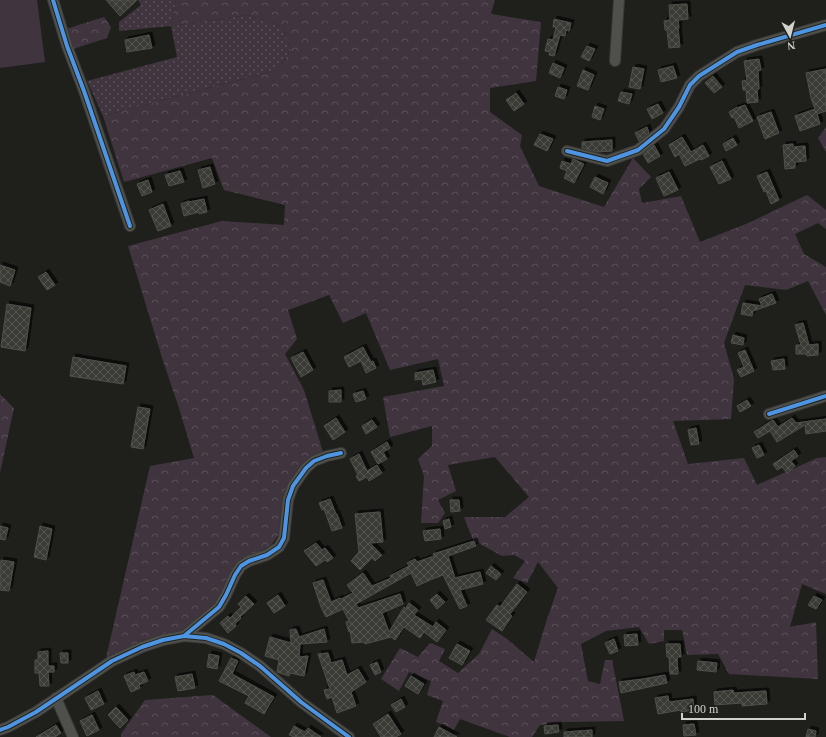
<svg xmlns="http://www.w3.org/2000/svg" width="826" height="737" font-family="'Times New Roman',serif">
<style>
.grass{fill:url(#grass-dots)}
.forest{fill:url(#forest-crowns)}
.pitch{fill:#40343f}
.building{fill:url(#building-cross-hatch);stroke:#4f4f4c;filter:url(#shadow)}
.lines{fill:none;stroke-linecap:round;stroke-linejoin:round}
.minor-casing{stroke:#393937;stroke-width:12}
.minor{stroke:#4f504c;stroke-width:10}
.cycleway-casing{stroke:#20211b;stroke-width:6}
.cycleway{stroke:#4d94e3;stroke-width:4}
</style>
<defs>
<pattern id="grass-dots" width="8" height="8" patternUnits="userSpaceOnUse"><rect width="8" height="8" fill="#40343f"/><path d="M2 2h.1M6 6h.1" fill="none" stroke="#5b505a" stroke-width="1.8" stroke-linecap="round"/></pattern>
<pattern id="forest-crowns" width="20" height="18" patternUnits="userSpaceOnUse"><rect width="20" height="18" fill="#40343f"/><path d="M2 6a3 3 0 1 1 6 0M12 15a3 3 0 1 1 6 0" fill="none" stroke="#5b505a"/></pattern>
<pattern id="building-cross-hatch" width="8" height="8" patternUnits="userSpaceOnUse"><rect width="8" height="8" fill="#3a3b35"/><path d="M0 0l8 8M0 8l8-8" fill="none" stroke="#555651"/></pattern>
<filter id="shadow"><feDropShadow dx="3" dy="-3" stdDeviation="0" flood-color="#0009"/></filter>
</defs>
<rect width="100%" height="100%" fill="#1f201c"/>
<path class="grass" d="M138,0H176L171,26L248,15L282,26L291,50L277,70L103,116L87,81L177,57L171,26L119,31V22L141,5Z"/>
<path class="forest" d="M176,0H495L491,14L541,22L536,81L490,88V112L522,135L520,146L539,186L604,207L633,158L651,177L639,189L642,203L681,196L700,242L746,224L807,195L826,210V229L818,223L795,234L804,254L826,267V315L808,281L786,290L745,285L724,343L734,379L731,419L673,421L688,464L744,458L757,485L817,458L826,457V594L802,584L790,627L816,622L818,679L729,674L718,654L687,655L682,630H664V641L649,644L639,627L606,631L581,644L588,681L600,684L605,660H612L624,721L565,722L540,725L532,737H510L460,719L454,730L436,722L443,701L427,695L431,681L409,672L399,691L381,679L400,648L418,657L430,643L445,649L439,661L458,673L479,654L492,629L507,639L534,662L547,619L558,588L538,562L527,583L513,578L525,561L514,555L502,556L473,540L464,517H505L529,497L495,457L448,465L456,491L438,500L445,513L438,523H421L424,476L418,459L432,446V426L390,437L383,397L444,386L438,359L390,370L366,313L343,323L329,295L288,310L297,339L285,354L304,390L323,452L284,498L280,520L279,534L271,545L262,551L242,560L217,604L182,631L143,640L106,658L150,466L194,458L179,408L163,361L128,246L222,221L284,225L285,205L224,190L212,158L124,182L103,116L277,70L291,50L282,26L248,15L171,26Z
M104,17L111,27L107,38L73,49L66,29Z
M826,127V152L818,138Z
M0,394L14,408L0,473Z
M213,695L271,737H121V734L145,700Z"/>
<path class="pitch" d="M0,0H37L45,62L0,68Z"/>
<path class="building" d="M106,0H137L120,16Z
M687,4L688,19L678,20L679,28H678L680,47L669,48L667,30H665L664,21L670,20L669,5Z
M554,19L571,23L569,31L566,30L565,36L560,35L554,56L549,55L550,52L545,51L548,39L553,40L556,27H553Z
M149,35L152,48L127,52L125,40Z
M587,46L595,49L589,61L581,57Z
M759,59L761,70L758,71L759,89H757L758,102L747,103L746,90H743L742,81L747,80L744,61Z
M553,63L564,68L560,78L549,73Z
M673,66L677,78L661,82L658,70Z
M633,67L644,69L640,89L629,87Z
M826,69V111L817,114L820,124L800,131L795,116L815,109L811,98L806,73Z
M583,70L594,75L588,90L577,86Z
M713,76L722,87L714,93L705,83Z
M558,87L567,90L564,99L555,96Z
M621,92L632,94L629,104L618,101Z
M516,93L524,104L514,111L506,100Z
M658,104L663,113L652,119L647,109Z
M745,105L753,121L739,128L734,117L732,118L729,112L737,107V108Z
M595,106L604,109L600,120L592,117Z
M771,112L779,133L765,139L757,117Z
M647,127L649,133L639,141L635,133Z
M540,134L553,139L547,151L534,145Z
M682,137L691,152L703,145L709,156L701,160L700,159L685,166L679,154L675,157L669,145Z
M733,138L737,145L726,151L723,144Z
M612,140V151L596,152L582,148V142Z
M793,144V147L805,146L806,161L795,162V168L785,169L783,145Z
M654,145L660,156L648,163L643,154Z
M573,159L584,164L574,183L564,178L567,171L560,168L562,161L571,164Z
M722,161L731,179L719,184L710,167Z
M210,167L215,184L203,188L198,170Z
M180,171L184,182L169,186L165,175Z
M669,172L678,190L664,196L656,178Z
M767,172L779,200L771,204L766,191L764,192L757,176Z
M595,177L608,183L603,194L590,187Z
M148,180L152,192L142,196L137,184Z
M204,199L207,212L199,214V212L184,216L181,204L189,201V202Z
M163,204L171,226L158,231L149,210Z
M0,265L15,270L10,286L0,282Z
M46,272L55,285L47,290L38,277Z
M772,294L776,303L753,311L752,316L741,314L743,303L762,306L759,299Z
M7,304L31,308L25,351L1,347Z
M803,323L809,345L818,344V355L807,356L806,354H796V345H801L795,325Z
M733,335L744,338L743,345L731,343Z
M363,347L371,362L373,361L376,368L366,373L361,361L349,367L344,357Z
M745,350L754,371L741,377L737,370L744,367L738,353Z
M303,352L313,370L301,377L291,358Z
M73,357L126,366L123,384L70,376Z
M784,359L785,369L773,370L771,361Z
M433,370L436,382L423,385L422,379L415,380V373Z
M341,390V402H329V391Z
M363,391L366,399L356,402L353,394Z
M747,400L751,406L740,412L737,406Z
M138,407L150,409L143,449L131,447Z
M336,418L345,432L333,440L324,426Z
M792,418L796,423L826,419V431L806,434L805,425L777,442L770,431L758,438L754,432L773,420L778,427Z
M372,420L377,427L366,434L362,426Z
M696,428L699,444L691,445L688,430Z
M387,442L390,448L383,452L387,459L378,464L371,452Z
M759,445L764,455L757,458L752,448Z
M794,450L798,456L791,461L795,466L787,473L782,467L777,470L773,464Z
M359,454L367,471L377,465L382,473L369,481L367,477L359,481L356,476L358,475L350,459Z
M330,499L336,514H337L342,528L332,531L324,509L322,510L319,503Z
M450,500H459L460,511L451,512Z
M380,512L383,542L370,543L382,555L375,561L372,558L360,570L351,561L359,552L355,514Z
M449,519L451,527L445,529L443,521Z
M0,526L8,528L5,540L0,539Z
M40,526L52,529L46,560L34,557Z
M440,529L441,539L425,541L423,531Z
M474,541L476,546L448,556L455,578L480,572L483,584L460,590L467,606L460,609L443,575L430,580L417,586L411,573L356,604L358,608L400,594L403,604L382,613L389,632L404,607L405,609L409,603L418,610L414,615L433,627L436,622L446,630L437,642L424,632L420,638L404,627L395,640L391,637L365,644L364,642L352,643L350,631L349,632L346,622L349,621L343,609L326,617L321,607L313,583L323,580L331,602L340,598L341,599L353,593L347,585L363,573L372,586L391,578L390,576L409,566L407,563L415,559L417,562L434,556L433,554Z
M316,543L322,550L325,548L333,558L327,562L325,560L316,566L304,551Z
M1,560L14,562L9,591L0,590V568Z
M491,566L501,574L496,580L486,573Z
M517,584L527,592L510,614L512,616L502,631L486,620L497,605L500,607Z
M437,594L445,602L437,609L430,600Z
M278,595L285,606L274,613L267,603Z
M246,596L254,604L240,617L241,618L235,624L236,626L228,633L220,623L228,616L230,618L241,607L238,604Z
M814,596L822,600L816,609L808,605Z
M296,629L299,637L324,629L327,642L300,644L299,657L308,656L304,676L290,673L289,676L277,672L279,660L265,656L270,637L291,643L290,630Z
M637,634L638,645L625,646L624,635Z
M614,639L618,651L610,654L605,643Z
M457,644L470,651L462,665L449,658Z
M666,644H680L681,657H677L678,674H670L669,657H667Z
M48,651V666H54V672H48L49,686H40L39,673H35V660H38V652Z
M60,653H68V663H61Z
M328,653L331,663L342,660L347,675L358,669L366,682L351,692L356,706L337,713L332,697L327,699L324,690L330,689L318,654Z
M209,654L219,656L217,669L207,667Z
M231,658L238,661L232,674L274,697L264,714L245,703L249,696L219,681Z
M698,661L717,663L716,672L697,670Z
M377,662L381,672L375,675L370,665Z
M134,672L135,675L144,672L148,681L139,685L140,688L131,692L124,676Z
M192,674L195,688L178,691L175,677Z
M665,675L667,683L621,693L619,682L643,679Z
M411,676L424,684L418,694L405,686Z
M733,690L734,693L766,691L767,704L742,706V703L715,705L714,692Z
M98,691L104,704L91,710L85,698Z
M668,696L669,702L693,699L694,710L681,712V710L658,714L655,698Z
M401,699L405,707L396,712L391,705Z
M116,707L128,720L120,728L108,715Z
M388,714L401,734L396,737H381L373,724Z
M92,715L99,730L87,736L80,721Z
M694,724L696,735L684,736L683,725Z
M56,725L61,733L55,737H36Z
M558,725L559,732L545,734L544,726Z
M294,726L305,732L308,728L321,737H294L289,735Z
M439,727L457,737H434Z
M808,729L816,731L815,737H806Z
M592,730V737H564V732Z"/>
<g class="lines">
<g class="minor-casing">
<path id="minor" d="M53,0L67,46L84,91L130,226
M615,61L619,0
M567,151L607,161L638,150L664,129L679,107L690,85L699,76L737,52L757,45L826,25
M769,414L826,396
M184,636L219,607L226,595L235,575L241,566L249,561L267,555L279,547L284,538L288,500L293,486L306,468L314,461L327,456L341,453
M56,698L73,737
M0,730L8,727L36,712L112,661L142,647L163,640L184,636L206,638L224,644L241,653L260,666L301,702L349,737"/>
</g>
<use href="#minor" class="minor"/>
<g class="cycleway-casing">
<path id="cycleway" d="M53,0L67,46L84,91L130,226
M567,151L607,161L638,150L664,129L679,107L690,85L699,76L737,52L757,45L826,25
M769,414L826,396
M184,636L219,607L226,595L235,575L241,566L249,561L267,555L279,547L284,538L288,500L293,486L306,468L314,461L327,456L341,453
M0,730L8,727L36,712L112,661L142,647L163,640L184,636L206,638L224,644L241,653L260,666L301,702L349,737"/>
</g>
<use href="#cycleway" class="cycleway"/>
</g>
<g transform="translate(790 36) rotate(173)" stroke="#20211b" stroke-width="3" paint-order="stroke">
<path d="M0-3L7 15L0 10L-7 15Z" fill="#d1d2ce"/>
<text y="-6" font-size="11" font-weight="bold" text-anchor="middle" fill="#d1d2ce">N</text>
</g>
<path d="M682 713v6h123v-6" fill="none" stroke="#d1d2ce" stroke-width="2"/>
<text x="688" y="713" font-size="12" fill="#d1d2ce" stroke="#20211b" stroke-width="3" paint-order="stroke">100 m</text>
</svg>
